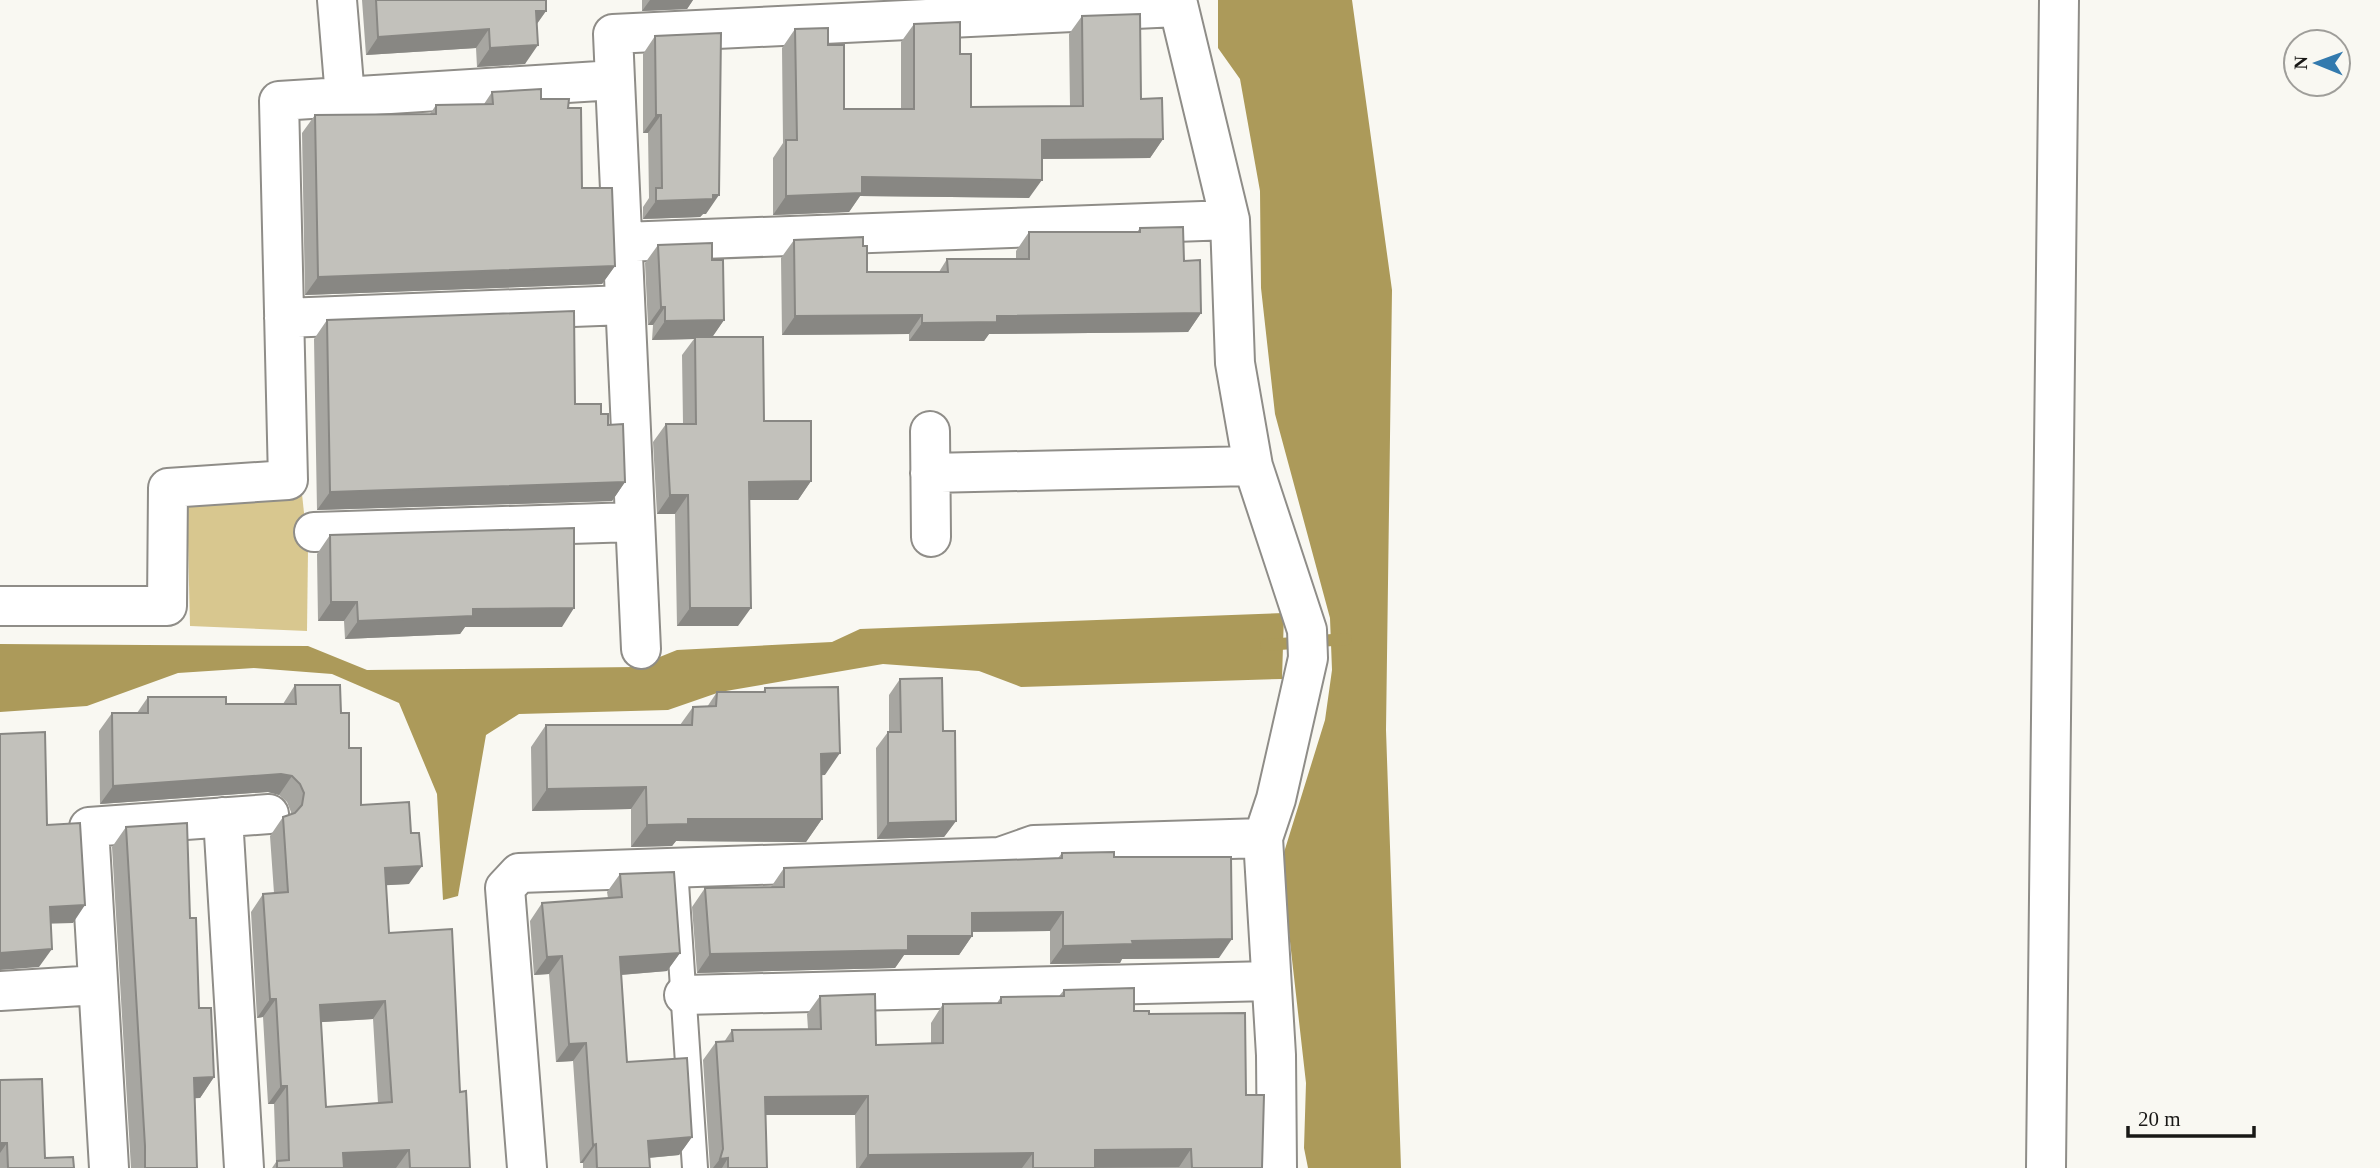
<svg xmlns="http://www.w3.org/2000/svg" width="2380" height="1168" font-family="'Times New Roman',serif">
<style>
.green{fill:#d8c78f}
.water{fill:#ac9a5a}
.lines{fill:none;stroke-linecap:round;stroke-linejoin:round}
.stream{stroke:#ac9a5a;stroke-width:12}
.lane-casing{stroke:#8f8d88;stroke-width:28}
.street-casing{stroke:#8f8d88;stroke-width:42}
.lane{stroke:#fff;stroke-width:24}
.street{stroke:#fff;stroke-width:38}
.wall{fill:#a7a6a1;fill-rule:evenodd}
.shaded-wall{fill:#888783}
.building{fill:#c2c1bb;stroke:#888783;stroke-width:2;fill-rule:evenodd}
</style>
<rect width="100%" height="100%" fill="#f9f8f2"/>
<path class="green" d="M302,494L308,550L307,631L190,626L187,500Z"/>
<path class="water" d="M1218,0H1352L1392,290L1386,730L1401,1168H1308L1304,1148L1306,1083L1281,862L1325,720L1332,670L1330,618L1275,414L1261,288L1260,191L1240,79L1218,48Z
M1284,613L1282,679L1021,687L979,671L883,664L720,692L668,710L519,714L486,735L458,896L443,900L437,794L399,703L332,674L254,668L178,673L87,706L0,712V644L308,646L367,670L635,667L677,650L832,642L860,629Z"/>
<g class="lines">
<path class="stream" d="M1266,645L1346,639"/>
<g class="lane-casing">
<path id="lane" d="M675,868L695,1168"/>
</g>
<g class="street-casing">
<path id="street" d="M337,0L345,97
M1177,0L1230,220L1235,363L1253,466L1307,630L1308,658L1276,799L1263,838L1276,1055L1277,1168
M615,80L641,649
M622,242L1230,220
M284,318L625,305
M930,431L931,537
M930,473L1253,466
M314,532L634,522
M0,606H167L168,488L288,480L279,101L615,80L613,34L1177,7
M223,817L244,1168
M0,991L98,985
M684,995L1271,981
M109,1168L89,827L269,814
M527,1168L505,888L519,873L1000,857L1034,845L1263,838
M2046,1168L2059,0"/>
</g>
<use href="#lane" class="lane"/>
<use href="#street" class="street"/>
</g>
<path class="wall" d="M362,0H546V11L537,24L525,64L477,67L476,48L366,55Z
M642,0H693L687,9L642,11Z
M1082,16L1141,99L1163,139L1150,158L1042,159L1029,198L860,196L849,212L773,215V158L783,143L782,48L795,29L828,45L844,109H901V42L914,24L960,54L971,107L1070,106L1069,34Z
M655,36L706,214H703L700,217L643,219V207L649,198L648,133H643V54Z
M492,92L541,99L568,108L582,188L615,266L602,284L305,295L302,133L315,115L430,114L436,105L484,104Z
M1140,228L1184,261L1201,313L1188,332L989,334L984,341H909V334L782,335L781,258L794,240L863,246L867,272H939L947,259H1016V251L1029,232H1137Z
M658,245L712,260L724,320L712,337L764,421L811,481L798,500H749L738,626H677L675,514H657L653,442L666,424H683L682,355L694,339L652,340L653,325H648L645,263Z
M327,320L601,414L608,425L625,482L612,501L317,510L314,339Z
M330,535L562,627H465L460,634L345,639L344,621H318L317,554Z
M900,679L943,731L956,821L944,837L877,839L876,748L888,732H889V695Z
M295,685L341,713L361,805L409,884L386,885L389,933L460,1092L470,1168H272L276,1162L274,1104H268L263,1017L257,1018L251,912L263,894L274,893L270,836L283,817L290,815L291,812L287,802L279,795L268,792L100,804L99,731L112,713H137L148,697L226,704H283ZM373,1019L378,1103L326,1107L321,1022Z
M765,688L825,775H821L822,819L806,842L676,841L672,846L631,847V809L532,811L531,747L546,725H680L693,707H707L717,692H763Z
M126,827L190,918L199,1008L214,1077L200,1098H194L197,1168H131L112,847Z
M1062,853L1114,857L1219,958L1122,959L1120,963L1050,964V931L972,932V936L959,955H904L895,968L697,973L692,907L705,888L771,887L784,868L1058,858Z
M620,874L680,953L667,971L621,975L627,1062L692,1137L679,1155L649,1158L650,1168H583V1163H580L573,1061L556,1062L549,974L534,975L530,921L542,903L608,898L607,892Z
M1064,990L1134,1011L1149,1014L1246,1095L1262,1168H856L855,1115H765L767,1168H710L703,1060L716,1042H724L732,1030L808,1029L807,1014L820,996L876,1045L931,1043V1023L943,1004L997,1003L1001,997L1059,996Z
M0,1080L45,1158L74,1168H0Z"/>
<path class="shaded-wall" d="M650,0H693L687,9L642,11Z
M536,11H546L533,29Z
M489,29L476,48L366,55L378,37Z
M538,45L525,64L477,67L490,48Z
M656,115H661L648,133H643Z
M1163,139L1150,158L1029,159L1042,140Z
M862,177L1042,180L1029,198L860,196L849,212L773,215L786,196Z
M713,195H719L706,214H703L700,217L643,219L656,201Z
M615,266L602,284L305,295L318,277Z
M661,307H665L653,325H648Z
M1201,313L1188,332L989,334L984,341H909L922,323L997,316Z
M922,315L909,334L782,335L795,316Z
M724,320L711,339L695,337L694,339L652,340L665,321Z
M811,481L798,500H736L749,482Z
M625,482L612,501L317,510L330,492Z
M670,495H688L675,514H657Z
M331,602H357L344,621H318Z
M574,608L562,627H465L460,634L345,639L358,621L473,609Z
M690,608H751L738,626H677Z
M840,753L825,775L806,776L821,754Z
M281,774L292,776L279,795L268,792L100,804L113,786Z
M646,787L631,809L532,811L547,789Z
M688,819H822L806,842L676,841L672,846L631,847L647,825Z
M956,821L944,837L877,839L888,823Z
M422,866L409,884L372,886L385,868Z
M85,905L73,923L38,924L50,907Z
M1063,912L1050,931L959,932L972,913Z
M908,936H972L959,955H904L895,968L697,973L710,954Z
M1232,939L1219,958L1122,959L1120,963L1050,964L1063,946L1132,941Z
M52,949L39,967L0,970V953Z
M680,953L667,971L607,976L620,957Z
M562,956L549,974L534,975L547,957Z
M270,999H276L263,1017L257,1018Z
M385,1001L373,1019L307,1023L320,1005Z
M586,1043L573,1061L556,1062L569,1044Z
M214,1077L200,1098L180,1099L194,1078Z
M281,1086H287L274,1104H268Z
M868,1096L855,1115H752L765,1097Z
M692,1137L679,1155L635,1159L648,1141Z
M0,1143H7L0,1153Z
M596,1144L583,1163H580L593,1145Z
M1191,1149L1179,1167L1082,1168L1095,1150Z
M409,1150L396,1168H332L343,1153Z
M1033,1153L1022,1168H859L868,1155Z
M728,1158L722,1168H713L720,1159Z"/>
<path class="building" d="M376,0H546V11H536L538,45L490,48L489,29L378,37Z
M1140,14L1141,99L1162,98L1163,139L1042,140V180L862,177V193L786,196V140H797L795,29L828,28V45H844V109H914V24L960,22V54H971V107L1083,106L1082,16Z
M721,33L719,195H713V199L656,201V188H662L661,115H656L655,36Z
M541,89V99H569L568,108H581L582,188H612L615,266L318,277L315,115L436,114V105L493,104L492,92Z
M1183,227L1184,261L1200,260L1201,313L997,316V322L922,323V315L795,316L794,240L863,237V246H867V272H948L947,259H1029V232H1140V228Z
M712,243V260H723L724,320L665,321V307H661L658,245Z
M574,311L575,404H601V414H608V425L623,424L625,482L330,492L327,320Z
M695,337H763L764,421H811V481L749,482L751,608H690L688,495H670L666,424H696Z
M574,528V608L473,609V616L358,621L357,602H331L330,535Z
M942,678L943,731H955L956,821L888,823V732H901L900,679Z
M295,685H340L341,713H349V748H361V805L409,802L411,833H419L422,866L385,868L389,933L452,929L460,1092L466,1091L470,1168H410L409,1150L343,1153L344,1168H277V1161L289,1160L287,1086H281L276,999H270L263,894L288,892L283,817L295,813L302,805L304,793L300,784L292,776L281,774L113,786L112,713H148V697H226V704H296ZM385,1001L392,1102L326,1107L320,1005Z
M838,687L840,753L821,754L822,819H688V824L647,825L646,787L547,789L546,725H692L693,707L716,706L717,692H765V688Z
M45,732L47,825L80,823L85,905L50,907L52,949L0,953V734Z
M187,823L190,918H196L199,1008H211L214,1077L194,1078L197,1168H145V1146L126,827Z
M1114,852V857H1231L1232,939L1132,941L1133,944L1063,946V912L972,913V936H908V950L710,954L705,888L784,887V868L1062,858V853Z
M674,872L680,953L620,957L627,1062L687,1058L692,1137L648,1141L650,1168H597L596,1144L593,1145L586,1043L569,1044L562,956L547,957L542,903L622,897L620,874Z
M1134,988V1011H1149V1014L1245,1013L1246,1095H1264L1262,1168H1192L1191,1149L1095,1150V1168H1033V1153L868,1155V1096L765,1097L767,1168H728V1158L720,1159L723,1149L716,1042L733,1041L732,1030L821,1029L820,996L875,994L876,1045L943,1043V1004L1001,1003V997L1064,996V990Z
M42,1079L45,1158L73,1157L74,1168H8L7,1143H0V1080Z"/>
<g transform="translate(2317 63) rotate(271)"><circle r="33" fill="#f9f8f2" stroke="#9f9e9a" stroke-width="2"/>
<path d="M0-5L12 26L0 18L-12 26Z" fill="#337aae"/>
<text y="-10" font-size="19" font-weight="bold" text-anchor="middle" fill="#191816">N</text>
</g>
<path d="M2128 1126v10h126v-10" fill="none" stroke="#191816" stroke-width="3.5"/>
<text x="2138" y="1126" font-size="21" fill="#191816" stroke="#f9f8f2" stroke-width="5" paint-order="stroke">20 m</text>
</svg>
